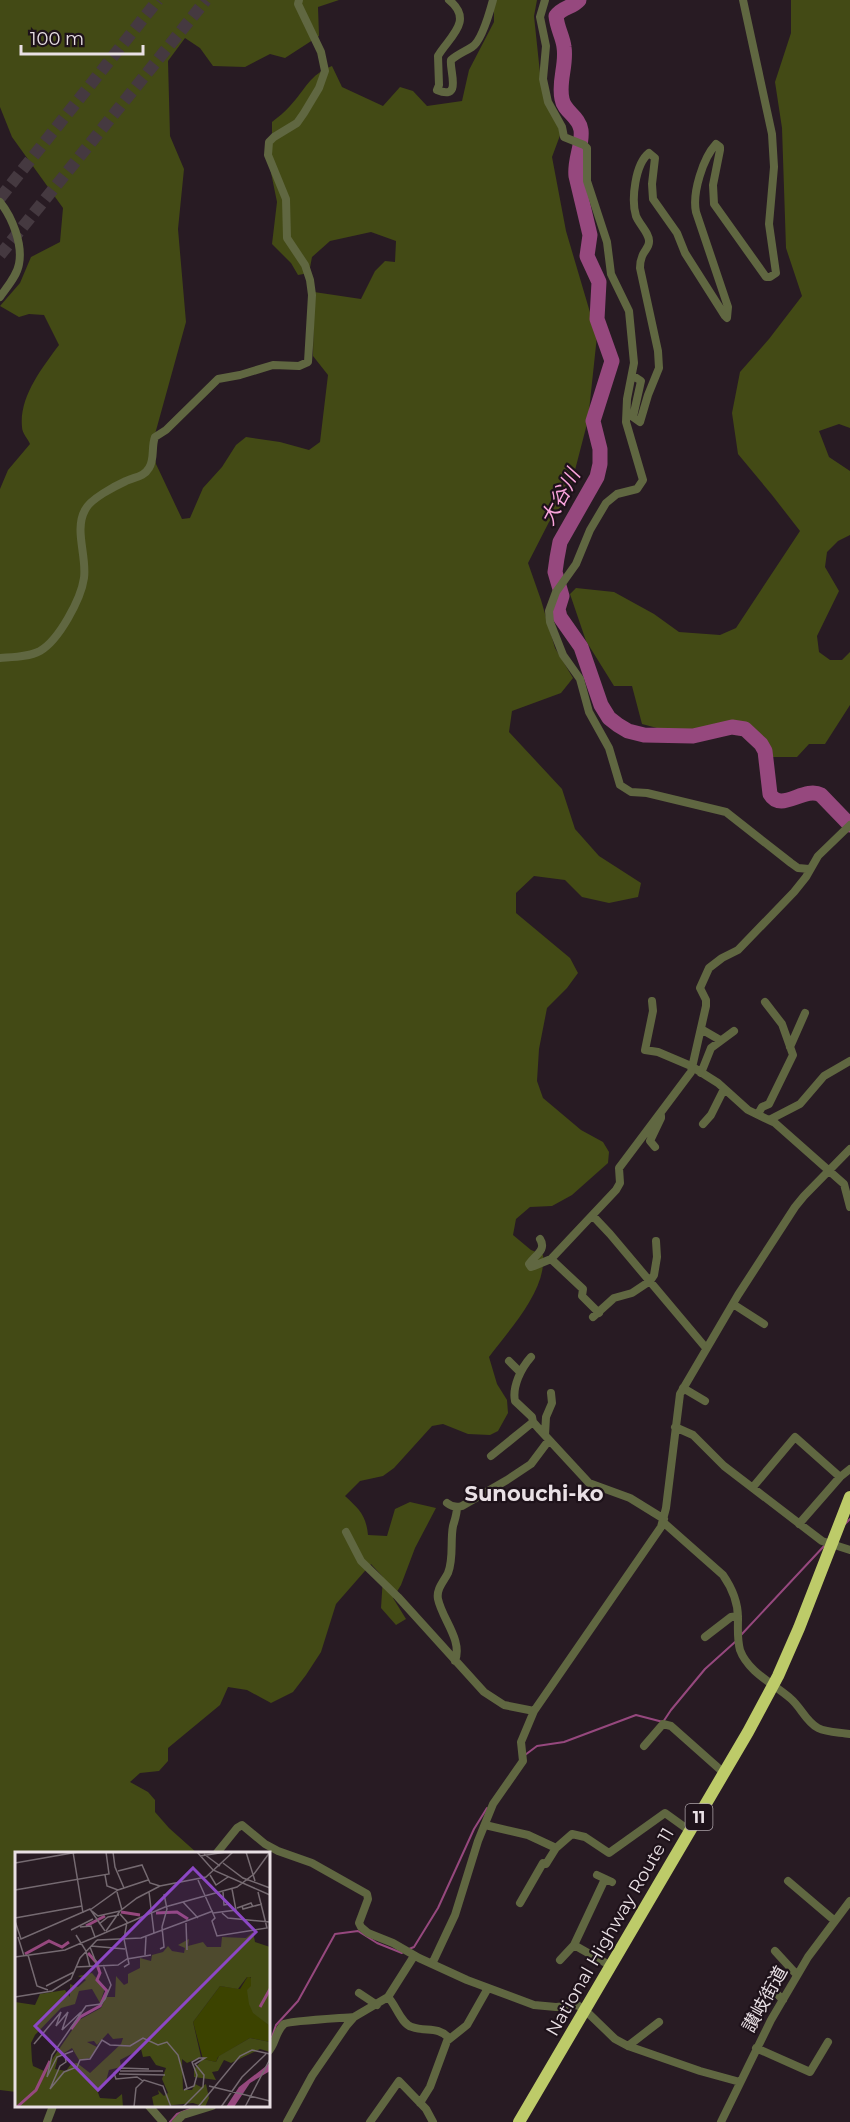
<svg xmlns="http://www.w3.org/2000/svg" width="850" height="2122" font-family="Montserrat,'Noto Sans JP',sans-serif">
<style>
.forest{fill:#434a15}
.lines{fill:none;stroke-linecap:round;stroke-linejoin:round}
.stream{stroke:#96487e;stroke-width:2}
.river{stroke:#96487e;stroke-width:15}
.highway-tunnel{stroke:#453940;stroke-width:12;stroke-dasharray:12 6;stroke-linecap:butt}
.minor{stroke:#606741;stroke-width:8}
.highway{stroke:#bdcb69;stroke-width:12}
.labels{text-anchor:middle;stroke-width:4.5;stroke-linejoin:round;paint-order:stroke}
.shield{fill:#1e121a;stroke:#aca2a8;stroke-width:1.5}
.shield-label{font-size:16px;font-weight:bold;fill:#e9e0e5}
.street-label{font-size:18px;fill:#e9e0e5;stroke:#1e121a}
.water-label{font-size:20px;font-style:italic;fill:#faa4dc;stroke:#1e121a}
.quarter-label{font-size:21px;font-weight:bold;fill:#e9e0e5;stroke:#1e121a}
.inset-river{fill:none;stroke:#96487e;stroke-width:3}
.inset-road{fill:none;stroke:#756a71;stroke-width:1.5}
.view{fill:#8c47c5;fill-opacity:0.15;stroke:#8c47c5;stroke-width:3}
.inset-edge{fill:none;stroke:#e9e0e5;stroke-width:3}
</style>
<rect width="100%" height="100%" fill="#281b23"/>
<path class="forest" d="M0,0H339L318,7L319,36L285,58L270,54L245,67L213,66L200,48L185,38L168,61L170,136L184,169L178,229L186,322L152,445L156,464L182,519L190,518L203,488L222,467L236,445L246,437L280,442L309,450L320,442L328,375L313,356L314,292L361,299L375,271L385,261L395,262L396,241L371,232L330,241L312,257L309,273L298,275L291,263L272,244L277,202L267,153L272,139V122C278,117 285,112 290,106C306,89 309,75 332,66L342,87L383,106L400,87L413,91L427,106L462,101L469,70L494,22V0H537L534,16L540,73L562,130L552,157L566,231L597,336L588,420L568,497L549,522L528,563L541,600L555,648L573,678L561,693L512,711L509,732L562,789L575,829L599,856L641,883L638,897L609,903L582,897L565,880L534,876L516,893V913L570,958L578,973L567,988L547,1008L539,1049L537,1081L543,1098L581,1130L603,1142L609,1152L608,1163L572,1195L552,1206L530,1207L516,1219L513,1235L531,1250L543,1255C547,1290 509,1330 489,1357L497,1384L507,1400L508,1413L498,1431L490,1435L468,1434L443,1424L432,1426L394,1468L383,1476L360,1481L345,1496C359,1509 366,1515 368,1535L387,1536L395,1509L410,1502L436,1508L415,1548L401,1585L393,1598L406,1619L396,1625L381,1608L383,1577L371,1564L336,1604L321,1652L306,1675L293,1692L271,1703L247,1690L228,1687L220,1705L168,1748V1761L159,1771L140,1773L130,1782L148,1792L155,1800V1812L169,1828L197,1853L16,1854V2092L0,2090V489L8,470L30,444C28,439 22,433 22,427C19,397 42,368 59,345L44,315L29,314L19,317L0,306L20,283L31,257L60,242L63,208L12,137L0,107Z
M791,0H850V428L839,424L819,431L829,457L850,471V535L838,541L827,552L825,567L839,591L817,636L819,652L830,660H842L850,652V705L825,744H809L797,757H771C746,702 731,732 687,733C672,733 657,728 642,724L632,686H614L586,641L570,594L576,588L614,592L654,614L679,632L720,635L736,628L800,531L772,495L738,454L732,413L740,372L769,339L802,296L786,248L782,128L775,82L791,33Z"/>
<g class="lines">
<path class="stream" d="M845,1524L850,1519
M741,1635L825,1545
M525,1755L537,1746L564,1742L636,1715L663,1722L671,1710L705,1669L735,1642
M409,1949L414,1947L438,1908L474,1829L487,1808
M272,2037L276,2025L298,2001L335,1934L358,1931L377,1943L402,1953
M170,2122L177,2114L198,2106"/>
<path class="river" d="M579,0C572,8 562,7 556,16C557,28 563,37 564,47C567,65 558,81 562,99C564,112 579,116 581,130C583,145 574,160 576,176L590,235L587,256L599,282L597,319L612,361L593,421L600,449V464L597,477L560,542L557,558L555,572L562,596L558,609L560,617L581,647L601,705L609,718L618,725L628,731L644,735L693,736L732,727L745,729L761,744L765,751L770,794C781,813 804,786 821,795L850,825"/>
<path class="highway-tunnel" d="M0,198L158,0
M0,255L206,0"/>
<path class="minor" d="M449,0C475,21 448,38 438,56L439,85L437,90C463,101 449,70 451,60C458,54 464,52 472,47C482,41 490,11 493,0
M545,0L540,17L546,46L543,79L548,102L562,127L564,137L584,145L587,148V181L607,242L611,274L629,311L634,363L627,399L626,422L643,480L637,489L617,494L606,503L590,530L576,564L556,592L549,611L550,622L563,655L580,679L589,712L609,748L620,785L631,792L647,793L726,812L791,863L798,868L809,869
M0,202C12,217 23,244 19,264C17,276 7,287 0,297
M632,375L641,381L633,417L640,422L648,395L659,368L658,351L640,268C640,251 649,250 649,242C650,234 639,224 636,216C631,200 635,164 649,153L655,158L652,184L653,199L677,233L685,253L725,316L727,318L728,307L696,212C692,193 703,158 716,144L720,147V150L713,185L714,204L766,277H770L776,273L769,224L774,167L772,134L743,0
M0,658C13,657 29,657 40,651C59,640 81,599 84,578C87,556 74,530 85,510C90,499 115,486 126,481C134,477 144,477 149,468C155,459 151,447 155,437L166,430L218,379L240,375L273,365L299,366L308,362L312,295L310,280L305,265L287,238L286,199L268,155L269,142L274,137L297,123L304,113L319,88L325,71L321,52L298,4L299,0
M652,1001L653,1011L645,1050L658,1052L691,1066L718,1083L748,1110L775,1123L844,1184L850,1207
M701,1029L720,1040
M790,1047L805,1013
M701,1073L711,1048L734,1031
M758,1114L762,1107L769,1104L793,1055L782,1024L765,1002
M769,1120L800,1104L824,1076L850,1061
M703,1124L711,1115L724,1089
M655,1147L650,1141L661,1118V1116
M593,1216L610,1234L706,1348
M540,1239C547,1250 535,1255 529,1264L531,1267L534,1266L551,1259L583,1289L582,1296L599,1313
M551,1259L616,1190L620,1183L619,1168L691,1072L706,1006V1000L700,988L709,968L722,958L738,950L794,892L806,877L818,856L850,825
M733,1304L764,1324
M593,1317L614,1298L632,1293L650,1281L654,1275L657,1257L656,1241
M531,1357C521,1368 512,1387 515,1401L532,1417L533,1422L540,1430L589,1483L630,1498L664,1519
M509,1361L520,1372
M683,1388L705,1401
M675,1427L693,1435L724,1466L822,1541L850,1550
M545,1435L546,1417L552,1403L551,1393
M491,1456L533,1422
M753,1487L795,1437L840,1477
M447,1503C452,1507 456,1508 462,1506L507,1480L531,1464L549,1440
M663,1522L723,1575C732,1588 738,1602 738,1618C738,1629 737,1639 740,1650C748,1672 774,1684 790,1698C801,1707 806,1722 818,1728C828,1733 840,1732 850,1734
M799,1524L840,1477L850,1469
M346,1532L361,1561L398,1597L484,1692L504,1705L534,1711
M705,1637L731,1617L738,1616
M455,1661C463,1640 442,1619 438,1599C436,1589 444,1581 448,1573C454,1558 450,1541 453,1526C455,1519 457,1514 457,1507
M644,1746L663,1724L671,1726L724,1773
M485,1825L528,1835L556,1848L572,1834L585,1837L609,1853L665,1813L690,1831
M216,1854L237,1828L242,1825L265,1844L278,1851L312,1863L367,1894L368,1899L359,1923L361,1927L368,1933L393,1943L419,1958L467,1980L534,2005L556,2007L577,2005L585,2010L615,2039L628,2046L700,2071L740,2082
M597,1875L612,1882
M788,1881L835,1921
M520,1903L543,1863L546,1864L556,1848
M574,1945L611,1966
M775,1951L797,1975
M560,1960L574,1945L605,1879
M432,1964L455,1915L478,1841L493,1804L523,1761L521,1742L534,1711L661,1527L666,1508L680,1394L738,1295L795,1207L804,1196L850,1149
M773,1990L783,2000
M359,1993L377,2005
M388,1997C396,2005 401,2024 412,2027C426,2032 438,2026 449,2038
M628,2046L659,2022
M756,2048L810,2072L828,2042
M268,2052C276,2044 275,2032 284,2024C288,2021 344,2018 354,2017
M420,2103L430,2087L447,2041L467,2025L488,1988
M149,2106L163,2122
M47,2122L53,2106
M176,2122L183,2115L212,2106
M287,2122L312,2076L347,2025L354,2017L388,1997L414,1956
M370,2122L399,2081L426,2109L433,2122
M721,2122L771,2020L808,1957L850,1901"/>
<path class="highway" d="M519,2122L748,1732L778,1676L799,1628L850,1497"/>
</g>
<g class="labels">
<rect class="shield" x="685.5" y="1804" width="27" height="26" rx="4.5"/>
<g class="shield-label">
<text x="699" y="1823">11</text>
</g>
<g class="street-label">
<text transform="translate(610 1932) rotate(-60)" y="6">National Highway Route 11</text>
<text transform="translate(765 1999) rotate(-61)" y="6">讃岐街道</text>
</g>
<g class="water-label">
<text transform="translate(560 497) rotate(-62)" y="7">大谷川</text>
</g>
<g class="quarter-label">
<text x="534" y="1501">Sunouchi-ko</text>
</g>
</g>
<g transform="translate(15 1852)">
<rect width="255" height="255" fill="#281b23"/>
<path d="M233,124L238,127L239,160L255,174V190L235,186L203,205L201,210L188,207L178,170L205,134L225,137Z" fill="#3c4300"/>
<path d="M238,80L240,90L255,95V174L238,161L234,152L232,138L236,134V125H232L223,137L205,134L178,170L186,205L172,211L167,207L168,238H177L180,232L186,235L191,232L194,246L190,255L178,251L139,255L137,245L144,242L143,238L149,244L153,241L147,227L151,216L141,213L135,204L128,205L126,197L105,208L106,215L94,218L90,233L82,238L85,246L101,247L107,242L108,255H0V150L20,153L25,142L50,138L55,145V132L63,135L71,128L63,124L77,121L90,136L85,151L77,137L64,139L60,152L46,156L20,183L16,191L17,209L18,214L29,219L64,168L86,156L91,145H100L101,124L109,133L113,131V122L125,116V106L136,109L137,103L148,100L153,94L157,99L169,101L170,96L163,93L174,87L173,94L188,90L192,95H206L207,85L231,86ZM93,181L98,187L108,186L106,192L75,221L62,211L56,212L51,219L40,217L43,205L57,196L64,208L75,206L82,195L72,190L79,189L82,193ZM235,186L255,190V200L245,197L216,211L209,208L203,219L197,220L201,228L179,225V217L188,207L201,210L204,204Z" fill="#434a15" fill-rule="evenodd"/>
<path d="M255,211V219L235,231L219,255H211L224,235Z" fill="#96487e"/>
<path class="inset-river" d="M106,60L125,63M141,61L162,60L173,67M71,74L90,64M10,102L34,89L47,95L54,90M245,155L255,137M56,177L65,165L85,154L92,139L82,128L85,121L81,110L73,101M2,255L21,238L35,209"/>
<path class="inset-road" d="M58,0L68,61M98,0L100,15L109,36M182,0L198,18L255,43M231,0L240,29M189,2L205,14M185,4L211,0M0,11L63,0M208,11L228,26L255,36M103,19L127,13L135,31L145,34M90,23L92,34L103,38M195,23L201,33L213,25M183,28L200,66L197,69L202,84L252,76L243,40M0,38L94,22L91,0M102,40L107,58M134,40L139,81M208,40L209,53L215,52M168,50L183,66M227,54L228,57L247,52M222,56L236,51L238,55M75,58L103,38L133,28M77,59L83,64L105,59M198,61L221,58L217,37M207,61L213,66L255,70M105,62L112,70L109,87L114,112L109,115M0,66L67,54M0,69L6,87L75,57L90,79M171,71L172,98M84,72L93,65L104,63M65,75L76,74L80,85M147,75L152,57L149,42M56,78L78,67M91,79L105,59L122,46L145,34L191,25L218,0M61,83L71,99L75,115M3,85L9,104M82,88L126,86L198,59M76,94L110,97M75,95L82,113M145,97L149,95L147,75M13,103L22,134L33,138M130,103L131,85M0,105L50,98L150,55L222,35L239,22L255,0M88,113L96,133L90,147L86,152L71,154L37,203L32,225L42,205L58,199L50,202L51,210L45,214L35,237L49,220L62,215L65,208L75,207L87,188L95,193L115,194L128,186L143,193L152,190L163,203L172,236L169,238L179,234L182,223L177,210L184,206H190L180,212L189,223L188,235L168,255M61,115L103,113L112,107L136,103M31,134L59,120M0,145L37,139L56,127L65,106L82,88M19,192L46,160L41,174L53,160L47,178L66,160M105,219H148M104,222L150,223M128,229L122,225L101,227L99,221L106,216L134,217M194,234L255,249M119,255L121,236L129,228L148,234L156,255M183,255L225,204L237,198L255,202M206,255L227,225L251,202M230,255L255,207"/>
<path class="view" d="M178,16L241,80L83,238L20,174Z"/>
<rect width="255" height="255" class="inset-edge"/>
</g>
<path d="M21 45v9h122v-9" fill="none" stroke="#e9e0e5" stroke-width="3"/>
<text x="30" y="45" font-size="18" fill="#e9e0e5" stroke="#1e121a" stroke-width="4.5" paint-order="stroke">100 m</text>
</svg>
